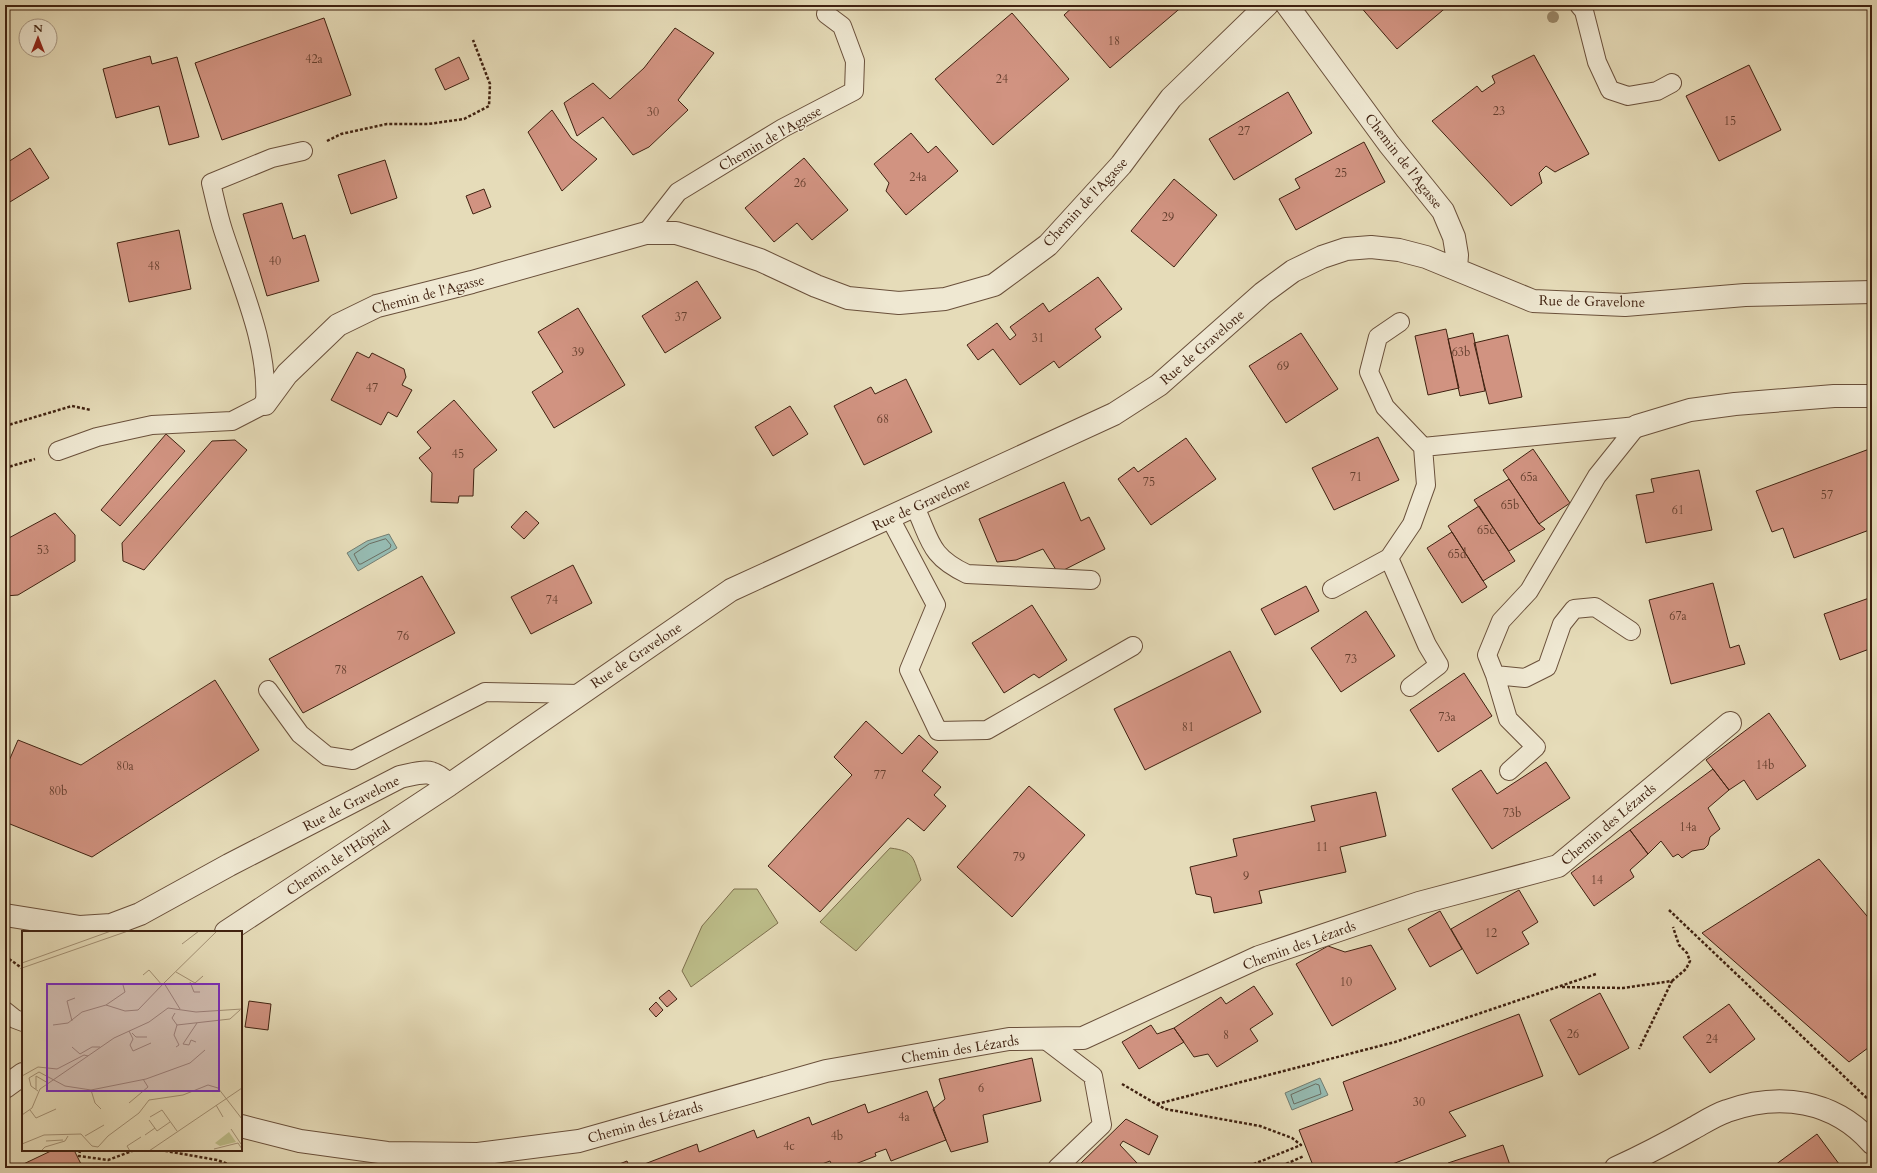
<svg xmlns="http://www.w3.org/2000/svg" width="1877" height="1173" font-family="Cardo,serif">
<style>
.green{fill:#bdbe8a;stroke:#7e704e}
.water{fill:#96bbb2;stroke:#747e72}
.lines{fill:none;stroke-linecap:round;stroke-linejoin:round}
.shore{stroke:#6b6e62;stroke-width:1}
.building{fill:#d19381;stroke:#402211}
.lane-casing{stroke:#6a503b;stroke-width:20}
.street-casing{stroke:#6a503b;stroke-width:24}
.path{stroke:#402211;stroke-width:2.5;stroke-dasharray:3 2;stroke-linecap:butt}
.lane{stroke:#efe8d2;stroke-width:18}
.street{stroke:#efe8d2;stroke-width:22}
.tree{fill:#9c8b6d}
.labels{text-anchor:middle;stroke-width:3;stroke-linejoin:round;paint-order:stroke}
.number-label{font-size:12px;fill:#643e2d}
.street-label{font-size:14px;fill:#402211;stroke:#efe8d2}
.inset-road{fill:none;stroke:#a49276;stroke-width:1}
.view{fill:#7b2cbf;fill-opacity:0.15;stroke:#7b2cbf;stroke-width:2}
.inset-edge{fill:none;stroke:#402211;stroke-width:2}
</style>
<rect width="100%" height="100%" fill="#e6dcb9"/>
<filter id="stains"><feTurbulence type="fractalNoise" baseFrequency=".005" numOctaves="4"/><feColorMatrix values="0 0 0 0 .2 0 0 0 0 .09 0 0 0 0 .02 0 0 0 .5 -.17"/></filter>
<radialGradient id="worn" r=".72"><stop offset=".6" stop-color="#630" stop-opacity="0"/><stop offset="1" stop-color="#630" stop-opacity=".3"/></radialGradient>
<path class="green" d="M890,848C915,851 913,858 921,880L856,951L820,922Z
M734,889H757L778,923L691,987L682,971L702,926Z"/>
<path class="water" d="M389,534L397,548L358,571L347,553L367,541Z
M1320,1078L1328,1095L1292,1110L1285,1093Z"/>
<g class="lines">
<path class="shore" d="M386,539L391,545L390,548L361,564H359L354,554L369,544Z
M1316,1084L1319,1085L1321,1094L1294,1104L1291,1095Z"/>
</g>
<path class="building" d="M1075,5H1184L1110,68L1064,15Z
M1359,5H1449L1397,49Z
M1012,13L1069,79L993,145L935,79Z
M324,18L351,95L222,140L195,63Z
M675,28L714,53L678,100L688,110L649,147L633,155L603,117L577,136L564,103L593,83L610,99L644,68Z
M1534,55L1589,154L1555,172L1546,166L1539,173L1542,183L1511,206L1432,121L1477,86L1482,92L1495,83L1492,76Z
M150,56L152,64L177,57L199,137L169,145L159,106L116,118L103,69Z
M459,57L469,79L445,90L435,69Z
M1749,65L1781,130L1719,161L1686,96Z
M1288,92L1312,133L1234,180L1209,139Z
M552,110L571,138L597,159L562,191L528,132Z
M911,133L928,153L936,146L958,171L906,215L886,191L889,183L874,164Z
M1364,142L1385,182L1296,230L1279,199L1300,188L1295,179Z
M30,148L49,178L5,205V158L8,162Z
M804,158L848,210L812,240L797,223L774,242L745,208Z
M385,160L397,198L351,214L338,175Z
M1174,179L1217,215L1174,267L1131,231Z
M484,189L491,207L473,214L466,196Z
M282,203L293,239L305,235L319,281L267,296L243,214Z
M179,230L191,289L129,302L117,243Z
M1098,277L1122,309L1095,329L1101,337L1059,368L1054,361L1020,385L993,349L978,360L967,345L997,323L1010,340L1016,335L1010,327L1043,303L1049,312Z
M697,281L721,318L665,353L642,316Z
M578,308L625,385L554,428L532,392L563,372L538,332Z
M1446,329L1459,388L1428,395L1415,336Z
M1301,333L1338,389L1286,423L1249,366Z
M1473,333L1485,391L1460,396L1448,339Z
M1508,335L1522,397L1489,404L1474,343Z
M357,352L369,358L372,353L404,369L406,377L402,385L412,390L397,417L388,412L381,425L331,400Z
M906,379L932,432L864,465L834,406L871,387L875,394Z
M454,400L497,450L474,469L473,496H459L458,503L431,502L432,473L419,458L431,448L417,432Z
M790,406L808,434L773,456L755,427Z
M166,434L185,451L120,526L101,510Z
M1378,437L1399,480L1334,510L1312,468Z
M1186,438L1216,479L1151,525L1118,479L1134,467L1138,472Z
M235,440L247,450L144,570L123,561L122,543L212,441Z
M1872,448V529L1794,558L1783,528L1772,532L1756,491Z
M1533,449L1570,503L1539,524L1503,470Z
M1699,470L1712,530L1646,543L1636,495L1654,492L1651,479Z
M1509,479L1539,524L1545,529L1509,551L1474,500Z
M1064,482L1081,521L1089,517L1105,549L1058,573L1043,549L1016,560L997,562L979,519Z
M1479,506L1515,561L1483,581L1448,526Z
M526,511L539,523L524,539L511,527Z
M55,513L75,535V561L18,595L5,596V536L7,539Z
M1452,532L1487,587L1462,603L1427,548Z
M573,565L592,603L531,634L511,597Z
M422,576L455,633L303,713L269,659Z
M1713,583L1730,648L1739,645L1745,664L1671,684L1649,600Z
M1306,586L1319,611L1275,635L1261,609Z
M1872,597V648L1840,660L1824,614Z
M1032,605L1067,660L1039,678L1034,674L1004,693L972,643Z
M1366,611L1395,656L1341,692L1311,648Z
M1230,651L1261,712L1145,770L1114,709Z
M1464,673L1492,716L1438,752L1410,710Z
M215,680L259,750L92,857L5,822V770L18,740L81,765Z
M1769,713L1806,766L1757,800L1744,780L1729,790L1706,760Z
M866,721L902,754L919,735L938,752L922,771L941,787L934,795L946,806L924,831L908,818L820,912L768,866L852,775L834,757Z
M1546,762L1570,798L1492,849L1452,789L1481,770L1497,794Z
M1713,769L1729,790L1708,808L1720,829L1710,837L1708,845L1704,849L1692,851L1682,858L1678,854L1673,857L1661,841L1648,854L1630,830Z
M1029,786L1085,835L1012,917L957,867Z
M1376,792L1386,836L1340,847L1346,872L1259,891L1262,903L1214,913L1211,897L1196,894L1190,867L1237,856L1233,839L1315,821L1311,806Z
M1630,830L1648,854L1630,870L1634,877L1594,906L1571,873Z
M1819,859L1872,922V1045L1849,1062L1702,933Z
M1519,890L1538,922L1522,932L1529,944L1477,974L1451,929Z
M1440,911L1462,949L1430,967L1408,929Z
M1371,945L1396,989L1332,1026L1296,964L1328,946L1345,952Z
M1254,986L1273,1014L1250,1029L1258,1041L1217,1067L1208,1054L1194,1057L1174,1028L1221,997L1226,1004Z
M669,990L677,999L667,1007L659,998Z
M1600,993L1629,1048L1579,1075L1550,1020Z
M249,1001L271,1004L268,1030L245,1027Z
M656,1002L663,1010L656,1017L649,1009Z
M1729,1004L1755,1039L1710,1073L1683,1037Z
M1519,1014L1543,1076L1449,1112L1466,1136L1382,1168H1314L1299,1130L1353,1110L1343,1082Z
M1151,1025L1157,1034L1174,1028L1184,1042L1139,1069L1122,1042Z
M1032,1058L1041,1101L983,1115L988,1142L951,1152L933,1109L945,1099L939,1079Z
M927,1091L946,1140L891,1161L886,1149L875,1153L876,1156L845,1168H833L830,1161L822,1164L824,1168H634L697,1144L699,1152L754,1130L757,1138L809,1117L812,1125L865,1104L868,1113Z
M1126,1119L1158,1136L1149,1155L1123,1141L1120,1145L1137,1163L1131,1168H1076Z
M1817,1134L1842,1168H1771Z
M1503,1145L1511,1168H1450L1448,1163Z
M53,1150H74L83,1168H15Z
M627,1161L630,1168H609Z"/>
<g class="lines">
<g class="lane-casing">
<path id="lane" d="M1579,5L1584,11L1597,62L1610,90L1628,96L1657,91L1672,83
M646,233L678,192L783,128L854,91L855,61L842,26L826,14
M1400,322L1378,337L1369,372L1385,407L1423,447L1637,426
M58,451L97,437L152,425L232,421L265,404C269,345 241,286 223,230C218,215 215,199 211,183L272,158L303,151
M915,507C931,541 929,556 967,574L1091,580
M890,518L936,605L909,670L938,731L987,730L1133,646
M1332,589L1389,558
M1631,631L1595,607L1574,609L1562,624L1547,667L1525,678L1495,675L1487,655L1501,621L1529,591L1597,476L1637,426
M1495,675L1508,719L1536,747L1509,771
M1410,687L1439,665L1427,645L1389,558L1412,524L1426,485L1423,447
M268,690L300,734L327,756L353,760L485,692L580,694
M5,1011L15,1019L23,1022
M1043,1038L1093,1076L1102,1125L1057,1168"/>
</g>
<g class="street-casing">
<path id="street" d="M1287,5L1389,144L1443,211L1454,237L1457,255L1456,269
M265,404L287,374L338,325L377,306L472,282L646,233H676L696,239L760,260L816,286L848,298L899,303L945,299L994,285L1048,245L1121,165L1171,98L1267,5
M1637,426L1690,410L1735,404L1834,396H1872
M5,915L80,927L111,925L140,914L229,865L400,777C423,772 430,767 449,785
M226,932L449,785L731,590L1114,414L1159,385L1263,293L1293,271L1322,257L1346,249L1371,247L1399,250L1426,257L1533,301L1625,305L1745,295L1872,292
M5,1087L23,1074
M241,1126L300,1141L387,1153L478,1154L579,1141L826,1071L1009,1039L1083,1038L1259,957L1419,903L1558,866L1730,723
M1616,1168C1642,1156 1667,1143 1692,1129C1703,1123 1715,1115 1727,1111C1780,1092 1834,1100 1872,1143"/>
</g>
<path class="path" d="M327,141L341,134L387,124H428L464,119L489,106L490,84L473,40
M5,426L72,406L91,410
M5,468L35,459
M1669,910L1871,1102
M5,956L23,969
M1672,981L1686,969L1690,961L1687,953L1679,945L1673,927
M1562,987L1623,988L1672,981L1639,1049
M1122,1084L1165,1109L1260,1126L1292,1138L1301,1145L1244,1168
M1157,1104L1395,1042L1596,974
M80,1150L79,1156L108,1160L135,1150
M160,1150L217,1160L239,1168
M1277,1168L1304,1156"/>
<use href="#lane" class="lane"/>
<use href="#street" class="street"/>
</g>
<circle class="tree" cx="1553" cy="17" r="6"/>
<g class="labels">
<g class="number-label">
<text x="1114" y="45">18</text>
<text x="314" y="63">42a</text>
<text x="1002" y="83">24</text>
<text x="1499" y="115">23</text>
<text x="653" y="116">30</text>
<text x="1730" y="125">15</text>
<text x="1244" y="135">27</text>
<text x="1341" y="177">25</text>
<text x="918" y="181">24a</text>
<text x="800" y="187">26</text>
<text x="1168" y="221">29</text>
<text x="275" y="265">40</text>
<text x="154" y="270">48</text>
<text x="681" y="321">37</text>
<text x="1038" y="342">31</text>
<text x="578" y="356">39</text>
<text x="1461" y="356">63b</text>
<text x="1283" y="370">69</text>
<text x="372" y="392">47</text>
<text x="883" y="423">68</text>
<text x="458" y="458">45</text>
<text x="1356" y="481">71</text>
<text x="1529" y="481">65a</text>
<text x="1149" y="486">75</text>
<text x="1827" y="499">57</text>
<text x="1510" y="509">65b</text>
<text x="1678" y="514">61</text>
<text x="1486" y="534">65c</text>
<text x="43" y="554">53</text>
<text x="1457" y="558">65d</text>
<text x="552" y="604">74</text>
<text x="1678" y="620">67a</text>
<text x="403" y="640">76</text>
<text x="1351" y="663">73</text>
<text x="341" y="674">78</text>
<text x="1447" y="721">73a</text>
<text x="1188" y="731">81</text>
<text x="1765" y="769">14b</text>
<text x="125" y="770">80a</text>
<text x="880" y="779">77</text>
<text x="58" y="795">80b</text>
<text x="1512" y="817">73b</text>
<text x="1688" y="831">14a</text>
<text x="1322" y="851">11</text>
<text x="1019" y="861">79</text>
<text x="1246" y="880">9</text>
<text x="1597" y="884">14</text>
<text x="1491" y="937">12</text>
<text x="1346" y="986">10</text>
<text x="1573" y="1038">26</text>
<text x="1226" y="1039">8</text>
<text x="1712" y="1043">24</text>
<text x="981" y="1092">6</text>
<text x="1419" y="1106">30</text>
<text x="904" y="1121">4a</text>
<text x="837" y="1140">4b</text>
<text x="789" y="1150">4c</text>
</g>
<g class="street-label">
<text transform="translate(770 138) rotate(-30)" y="5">Chemin de l'Agasse</text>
<text transform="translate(1404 161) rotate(52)" y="5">Chemin de l'Agasse</text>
<text transform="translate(1085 202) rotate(-47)" y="5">Chemin de l'Agasse</text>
<text transform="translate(428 294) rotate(-15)" y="5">Chemin de l'Agasse</text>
<text transform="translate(1592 301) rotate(1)" y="5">Rue de Gravelone</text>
<text transform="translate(1202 347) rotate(-41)" y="5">Rue de Gravelone</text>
<text transform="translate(921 504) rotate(-25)" y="5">Rue de Gravelone</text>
<text transform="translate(636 655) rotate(-34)" y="5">Rue de Gravelone</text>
<text transform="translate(351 803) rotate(-27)" y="5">Rue de Gravelone</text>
<text transform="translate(1608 824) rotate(-40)" y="5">Chemin des Lézards</text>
<text transform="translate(338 858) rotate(-34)" y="5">Chemin de l'Hôpital</text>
<text transform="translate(1299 945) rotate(-20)" y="5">Chemin des Lézards</text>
<text transform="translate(960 1049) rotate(-9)" y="5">Chemin des Lézards</text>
<text transform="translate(645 1122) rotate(-16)" y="5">Chemin des Lézards</text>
</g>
</g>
<g transform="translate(22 931)">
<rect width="220" height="220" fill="#e6dcb9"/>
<path d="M207,201L214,211L198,215L193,212Z" fill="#bdbe8a"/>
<path class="inset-road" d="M160,13L177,0M0,32L89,0M0,37L106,0M154,41L173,52L181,45M121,44L127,39L140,54M168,51L172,61H178M84,74L103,61L101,54M158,78L142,52L195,0M153,82L150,87L155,94L208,88L218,79M50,90L45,70L53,67M31,94L46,92L60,81L84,74L103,80L116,79L142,52M107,100L111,108L108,114L111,120L129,112M110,102L114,106H125M174,111L169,109L167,114L161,113L175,92M50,116L58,123L70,116H78M154,116L157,114L152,104L155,94M0,145L16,136L35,138L62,124L66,125M14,158V145L26,152M69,159L73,172L79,178M16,160L9,155L7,147L17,141L43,155L69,159L124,148L168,132L183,119M107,172L126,156L121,148M194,174L201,186M8,179L14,187L34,178M0,184L10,177L18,158L92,107L127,91L146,77L174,81L220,78M128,186L140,179L155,200M127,189L135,200L148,191M209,198L219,213M123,204L133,197M63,205L82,194M24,210L41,209M0,213L22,204L59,203L70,215L76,216L86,205L117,182L127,169L161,164L186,154L196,157L220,188M192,218L216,212L220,218M19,220L23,216L43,210L46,205M108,220L105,215L119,206M127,220L220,157"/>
<path class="view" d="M25,53H197V160H25Z"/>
<rect width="220" height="220" class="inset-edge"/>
</g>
<rect width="1877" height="1173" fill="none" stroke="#e6dcb9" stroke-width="20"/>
<rect x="6" y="6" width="1865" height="1161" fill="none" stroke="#402211" stroke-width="2"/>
<rect x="10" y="10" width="1857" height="1153" fill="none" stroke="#402211"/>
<g transform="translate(38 38)"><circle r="19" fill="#efe8d2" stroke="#a99985"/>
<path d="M0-3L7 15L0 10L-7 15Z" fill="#8f2418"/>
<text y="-6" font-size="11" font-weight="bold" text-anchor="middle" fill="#402211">N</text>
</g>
<rect width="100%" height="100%" filter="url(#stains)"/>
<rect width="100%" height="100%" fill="url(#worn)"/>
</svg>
